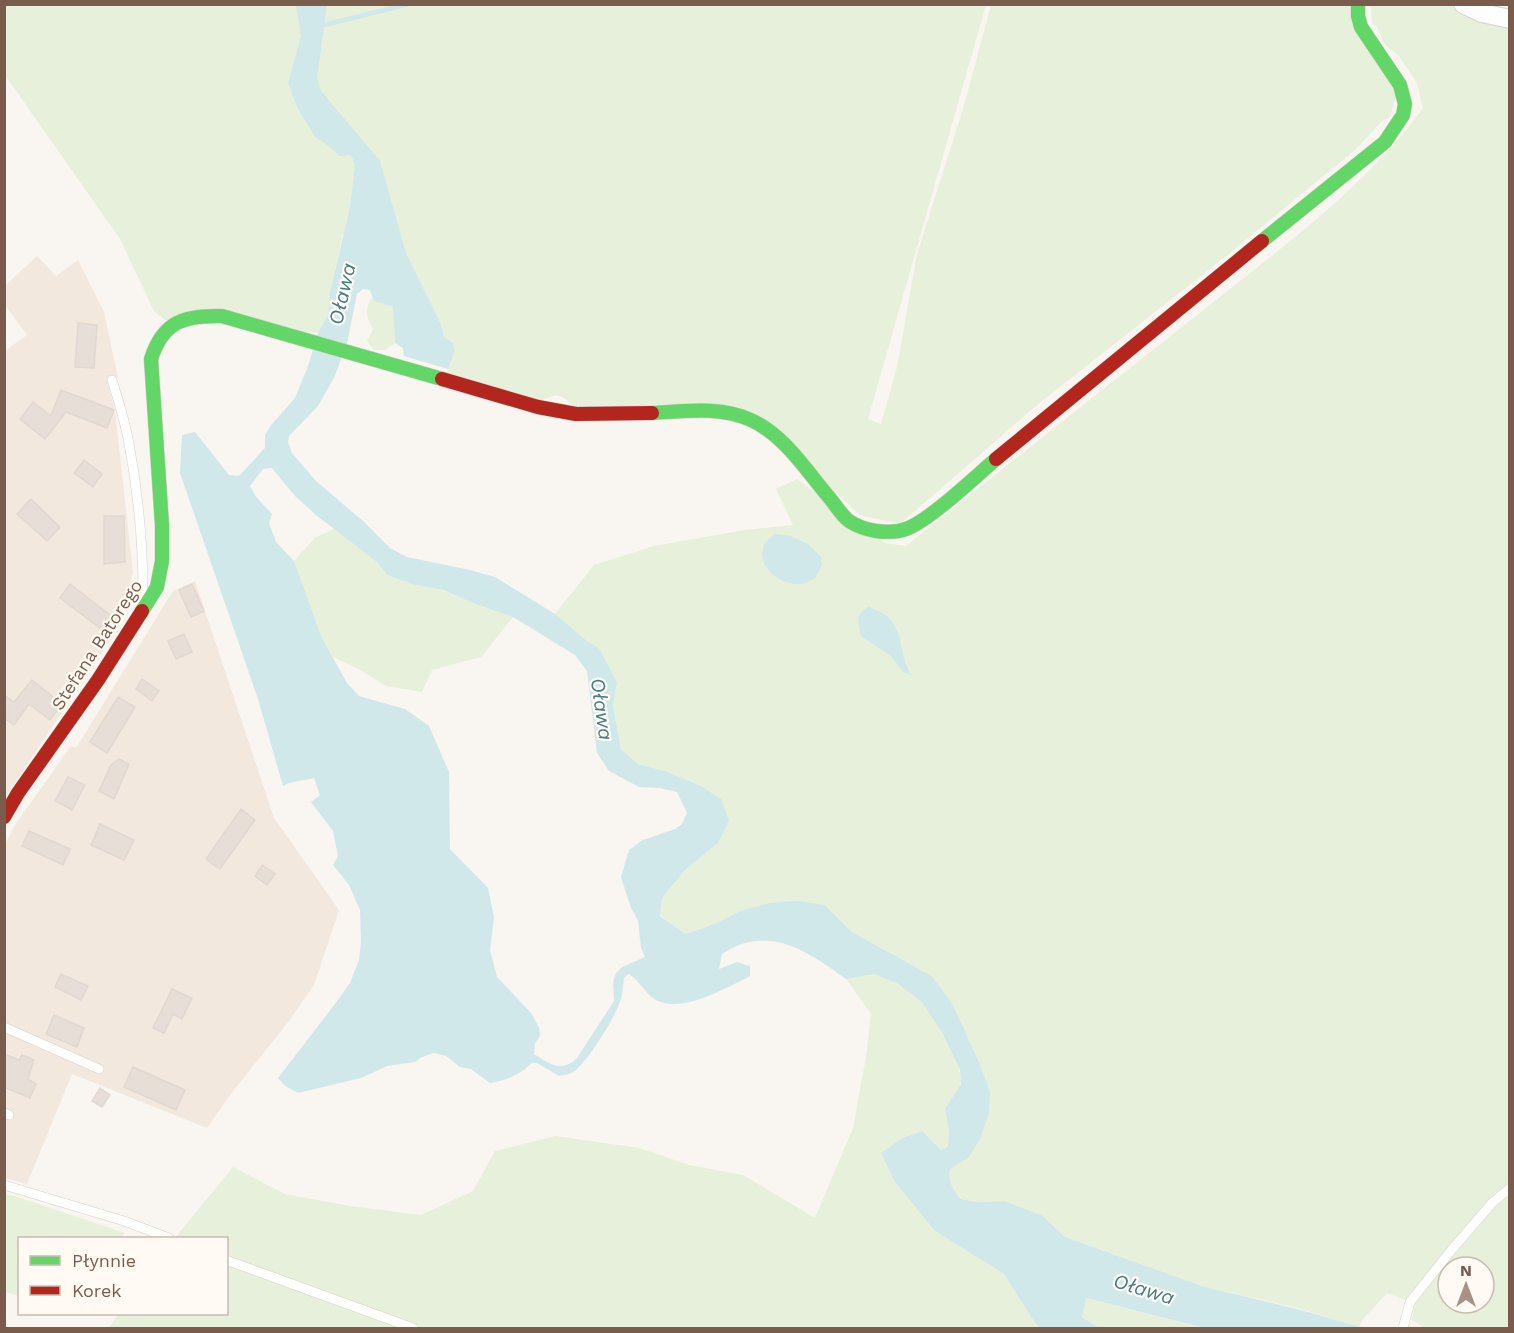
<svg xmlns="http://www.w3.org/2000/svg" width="1514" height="1333" font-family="'Work Sans',sans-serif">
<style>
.residential{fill:#f2e8de}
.green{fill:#e7f0db;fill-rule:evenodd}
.water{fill:#d0e8ea;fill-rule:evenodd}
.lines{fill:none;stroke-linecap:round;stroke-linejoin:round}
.stream{stroke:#d0e8ea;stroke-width:4.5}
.building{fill:#e6ded7;stroke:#e2d8d2;stroke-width:1.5}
.lane-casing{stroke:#d7d1cb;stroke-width:10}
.street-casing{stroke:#d7d1cb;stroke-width:20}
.fast-casing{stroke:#d9d2cb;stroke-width:15}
.jam-casing{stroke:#d9d2cb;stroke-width:15}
.lane{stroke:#fefefd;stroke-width:9}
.street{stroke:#fefefd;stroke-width:18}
.fast{stroke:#63d668;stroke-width:14}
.jam{stroke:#b3261e;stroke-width:14}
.labels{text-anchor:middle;stroke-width:4.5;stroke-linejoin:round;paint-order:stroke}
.street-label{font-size:18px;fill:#7a5c4d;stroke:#fffaf3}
.water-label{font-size:20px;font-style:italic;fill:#437c86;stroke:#fffaf3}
</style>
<rect width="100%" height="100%" fill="#f9f5f0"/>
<path class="residential" d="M37,256L56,276L78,260L104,312L118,378L107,380L115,411L133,573L115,633L5,798V351L27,335L5,305V286Z
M195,581L274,818L339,910L314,985L289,1021L233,1091L207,1128L72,1074L27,1184L5,1178V844L15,825L71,746L76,748L173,591Z"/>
<path class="green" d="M4,5H986L868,419L881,424L897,367L917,254L963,109L991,5H1352L1396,95L1390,117L1382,121L1356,149L1230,253L1037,405L900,524L860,515L754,415L574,407C560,393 559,393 540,401L446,375L455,351L444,337L440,322L406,253L343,234L330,292L328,315L318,333L165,320L154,311L120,239L5,75Z
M1371,5H1449L1496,22L1509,24V1328H1424L1412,1320L1415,1304L1387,1293L1363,1319L1359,1327L1297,1308L1205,1287L1065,1237L1043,1216L1005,1201L977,1202L962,1199C953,1189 948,1182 950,1168L969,1157L990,1092L980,1064L953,1005L932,976L852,932L825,905L740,911L714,924L686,934L660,915L662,898L685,870L718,843L729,821L720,799L701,786L665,771L638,764L621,749L613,706L617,682L599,648L587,641L555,614L594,565L654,546L745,530L793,525L776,489L797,479L885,543L906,546C1006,466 1106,387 1206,308C1281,248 1367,186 1423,108L1417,83L1399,56L1384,44L1377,27L1372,23ZM1448,1267H1484V1303H1448Z
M372,297L374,301L393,307L395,343L385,350H374L367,341L373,329C366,317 365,309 372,297Z
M335,528L378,563L387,575L415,585L444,590L470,602L513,617L481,657L432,670L422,692L386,686L362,671L333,657L322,638L294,561L315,538Z
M874,974C891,981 910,988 922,1002C935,1016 966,1068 960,1086C957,1094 950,1102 945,1109L949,1132L948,1146L941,1150L922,1131L902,1138L881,1153L889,1168L935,1231L1004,1274L1035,1323L1040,1328H109L118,1314H226V1238H175L233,1167L285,1194L350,1206L421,1215L473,1191L495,1151L555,1136L639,1148L689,1165L743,1175L815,1218L853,1128L866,1057L871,1014L846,979Z
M4,1194L14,1196L125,1233L121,1238H20L19,1296L5,1292Z
M1085,1298L1205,1328H1099L1082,1317Z"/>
<path class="water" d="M296,5H327L317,78L321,91L380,161L406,253L440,322L444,337L453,343L455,351L448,369L404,356L403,348L395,343L393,307L374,301L370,290L363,289L357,294L347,343L334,378L318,406L289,436L288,442L292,453L316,481L364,522L390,548L407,557L470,570L495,577L555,614L587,641L599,648L617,682L613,706L621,749L638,764L665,771L701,786L721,799L729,821L718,843L685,870L662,898L660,916L686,934L714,924L740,911L769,903L797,901L825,905L852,932L932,976L953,1005L980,1064L990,1092L989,1113L980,1139L969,1157L950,1169C948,1182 953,1189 961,1199L977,1202L1005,1201L1043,1216L1065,1237L1205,1287L1297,1309L1364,1328H1205L1086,1298L1082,1317L1099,1328H1040L1035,1323L1004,1274L935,1231L895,1182L881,1153L902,1138L922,1131L941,1150L948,1146L949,1132L945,1109L961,1084L960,1070L943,1034L922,1002L898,984L874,974L846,979C808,951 767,923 722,954L719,969L737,962L750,966V976C726,988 682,1014 656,1000C645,994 640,981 629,974L624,978C623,985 623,994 620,1001C616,1017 588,1060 576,1070C571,1074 565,1075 559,1076L537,1063H532C519,1075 507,1080 490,1083L471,1069L460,1067L446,1056L434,1053L422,1057L415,1062L387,1066L361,1078L298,1093L285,1086L278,1078L335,1004L350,983L359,960L361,942L360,910L349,885L333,865L338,856L333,831L311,802L320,795L314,778L289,783L283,786L258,699L180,473L182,435L195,432L229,475L239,476L265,448V435L272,424L295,398L308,366L318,333L328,315L330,292L350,208L355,165L351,155L340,156L326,144L315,137L297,107L288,83L301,36ZM272,468L295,496L316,515L378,563L387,575L415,585L444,590L470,602L513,617L575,655L587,671L597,753L609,771L639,787L660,788L677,792L687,813L682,824L675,829L643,840L629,850L621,877L631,908L638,921L641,948L645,957L622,967L616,973L613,982L614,1001L577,1058C561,1073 550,1064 534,1054L535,1043L540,1036L539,1028L532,1014L497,977L490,950L494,917L488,888L450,849L449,772L429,726L405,709L359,696L347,683L322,638L294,561L276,542L269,523L272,514L256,497L250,486L263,469Z
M774,534L788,535L808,544L821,557L822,565L815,578C811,580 806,583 802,584C782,587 755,567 764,545C765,542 771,537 774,534Z
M869,607C875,610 882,612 887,616C903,630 900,657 911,675L903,672L891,656L861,636C858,620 854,615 869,607Z"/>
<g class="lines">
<path class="stream" d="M324,25L409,4"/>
</g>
<path class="building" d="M78,323L97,325L94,368L75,367Z
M61,390L114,410L107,428L66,412L45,439L20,419L33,402L51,416Z
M84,460L102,474L93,487L74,473Z
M31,499L60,527L47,541L17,514Z
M104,516H124L125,562L104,564Z
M70,584L115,619L105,632L60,598Z
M192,584L204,611L191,617L179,590Z
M184,634L192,652L176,659L168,641Z
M142,679L159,691L152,701L136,689Z
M32,680L62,704L50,720L29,704L14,725L4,718V695L14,702Z
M118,697L135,707L107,753L90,742Z
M119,759L129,764L114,799L99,791L111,765Z
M68,777L85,785L72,810L55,801Z
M241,809L255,820L220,869L206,859Z
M100,824L134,840L124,860L91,845Z
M29,831L70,849L63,865L22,846Z
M262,865L275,874L267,885L255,876Z
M61,974L88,986L81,1000L55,987Z
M172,989L192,998L182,1019L173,1014L164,1033L153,1028Z
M54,1015L84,1028L77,1047L46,1034Z
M4,1054L19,1060L22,1055L34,1060L28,1079L36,1084L30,1098L4,1087Z
M133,1067L185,1090L176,1110L124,1087Z
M100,1088L110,1095L102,1107L92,1101Z"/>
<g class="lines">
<g class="lane-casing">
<path id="lane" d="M112,380C118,399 124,419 128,438C138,490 143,542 143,595
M4,1027L99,1069
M4,1113L9,1115
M4,1185L124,1221L169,1238
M226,1260L413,1328
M1403,1328L1410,1302L1449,1253L1492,1203L1510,1188"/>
</g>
<g class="street-casing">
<path id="street" d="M1463,4L1482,13L1510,19"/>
</g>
<g class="fast-casing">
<path id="fast" d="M1262,241L1385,142L1403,115L1405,104L1400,85L1361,27L1358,16V4
M652,413C685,411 721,406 751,420C784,435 806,470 828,496C835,504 841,515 849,521C864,531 888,535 906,529C929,521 975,477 996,459
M142,611L157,587L162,561V525L151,359C163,321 185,315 222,316L442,379"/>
</g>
<g class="jam-casing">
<path id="jam" d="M442,379L538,407L576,414L652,413
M996,459L1262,241
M4,817L18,793L98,680L142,611"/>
</g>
<use href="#lane" class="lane"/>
<use href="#street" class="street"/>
<use href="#fast" class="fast"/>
<use href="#jam" class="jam"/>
</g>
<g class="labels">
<g class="street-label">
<text transform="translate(97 645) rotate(-57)" y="6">Stefana Batorego</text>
</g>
<g class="water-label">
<text transform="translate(342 294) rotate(-77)" y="7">Oława</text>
<text transform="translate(602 709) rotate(82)" y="7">Oława</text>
<text transform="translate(1144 1289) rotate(17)" y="7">Oława</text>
</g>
</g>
<rect width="1514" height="1333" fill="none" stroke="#7a5c4d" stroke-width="12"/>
<rect x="18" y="1237" width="210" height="78" fill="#fffaf3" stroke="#cabbb1" stroke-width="1.5"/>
<rect x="30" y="1256" width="30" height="9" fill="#63d668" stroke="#cabbb1" stroke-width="1.5"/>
<text x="72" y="1267" font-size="18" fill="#7a5c4d">Płynnie</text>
<rect x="30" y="1286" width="30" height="9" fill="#b3261e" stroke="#cabbb1" stroke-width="1.5"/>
<text x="72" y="1297" font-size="18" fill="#7a5c4d">Korek</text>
<g transform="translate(1466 1285)"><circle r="28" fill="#fffaf3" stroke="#cabbb1" stroke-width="1.5"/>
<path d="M0-4.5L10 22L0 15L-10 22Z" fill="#a69286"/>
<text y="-9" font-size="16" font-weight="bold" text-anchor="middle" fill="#7a5c4d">N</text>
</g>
</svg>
